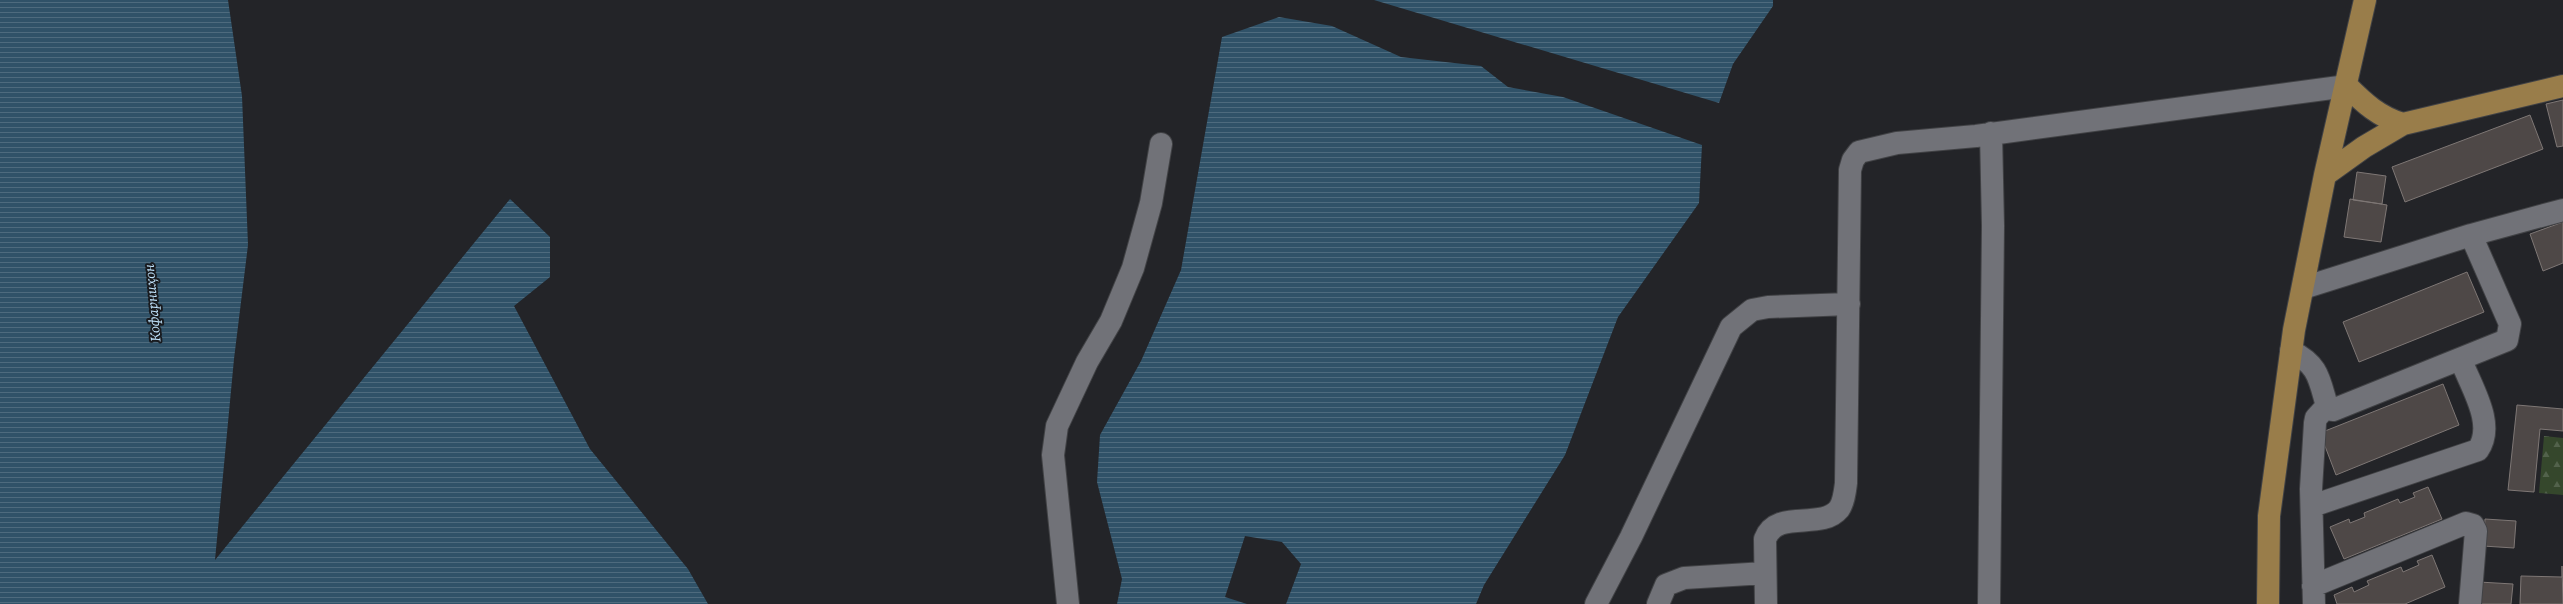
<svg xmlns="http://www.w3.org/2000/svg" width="2563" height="604" font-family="'Source Serif 4',serif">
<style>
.forest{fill:url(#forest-firs)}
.water{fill:url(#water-rules)}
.building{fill:#4e4847;stroke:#7e7775}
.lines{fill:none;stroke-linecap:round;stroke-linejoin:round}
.minor-casing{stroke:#414245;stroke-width:24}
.major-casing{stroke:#414245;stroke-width:24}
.minor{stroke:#717278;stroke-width:22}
.major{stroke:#997d4a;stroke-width:22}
.labels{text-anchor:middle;stroke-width:4;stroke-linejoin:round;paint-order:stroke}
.water-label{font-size:14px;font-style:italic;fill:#c0e3fc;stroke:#191b1f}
</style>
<defs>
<pattern id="forest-firs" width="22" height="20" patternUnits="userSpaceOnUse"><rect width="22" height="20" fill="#35472c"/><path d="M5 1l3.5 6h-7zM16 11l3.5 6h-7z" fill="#52624b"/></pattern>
<pattern id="water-rules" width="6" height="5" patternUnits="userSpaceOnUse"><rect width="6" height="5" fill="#305268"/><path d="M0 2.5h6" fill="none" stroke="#4e6b7e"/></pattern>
</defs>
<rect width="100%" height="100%" fill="#232428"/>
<path class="forest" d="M2544,436L2563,438V495L2539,493Z"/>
<path class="water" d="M0,0H228L242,96L248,245L234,359L215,560L510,199L550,237V277L514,306L590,449L688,569L708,604H0Z
M1374,0H1773V6L1733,64L1719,103Z
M1279,17L1332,26L1401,57L1481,66L1508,87L1563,97L1702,145L1699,203L1618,317L1565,455L1484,585L1476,604H1286L1301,564L1282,542L1245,536L1225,597L1247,604H1117L1122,579L1097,482L1100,435L1141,361L1181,270L1222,37Z"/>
<path class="building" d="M2563,100V146L2557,147L2546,104Z
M2530,115L2543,149L2405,202L2392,167Z
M2357,172L2386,176L2382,204L2353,200Z
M2350,199L2387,205L2381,242L2344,237Z
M2563,222V263L2543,271L2530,234Z
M2467,272L2484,312L2359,362L2343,322Z
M2443,384L2459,425L2336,475L2320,433Z
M2517,405L2563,409V431L2540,429L2534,492L2508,490Z
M2428,487L2442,519L2344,559L2330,527L2349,519L2350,523L2365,517L2364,513L2398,499L2400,503L2415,497L2413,493Z
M2485,519L2516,521L2514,548L2483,546Z
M2432,555L2445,587L2405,604H2337L2334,595L2352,587L2354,592L2369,585L2367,581L2401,567L2403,572L2419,565L2417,561Z
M2562,566L2563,604H2520L2521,576L2562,577Z
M2479,582L2513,584L2511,604H2477Z"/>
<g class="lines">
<g class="minor-casing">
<path id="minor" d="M2303,288L2471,235L2563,210
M2291,351C2319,365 2319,379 2327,406L2333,410L2507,340L2510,324L2471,235
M2312,506L2478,450C2496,424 2471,387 2461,360
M2313,586L2466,523L2473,525L2476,531L2470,604
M1068,604L1053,455L1057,426L1087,362L1111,321L1133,268L1151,203L1161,144
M1596,604L1631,537L1731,327L1752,310L1768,307L1849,304
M1658,604L1666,585L1684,578L1765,573
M1766,604L1765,539C1777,508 1821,531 1839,509C1844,502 1845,491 1846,483L1850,170L1853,160L1859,152L1897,143L1976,136L2347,86
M1989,604L1993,226L1991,133
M2314,604L2311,489L2315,423L2316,418L2327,406"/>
</g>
<g class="major-casing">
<path id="major" d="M2347,86C2364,103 2379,117 2403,124
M2325,175L2364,147L2403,124L2563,86
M2268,604L2269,516L2294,330L2325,175L2365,0"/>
</g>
<use href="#minor" class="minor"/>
<use href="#major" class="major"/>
</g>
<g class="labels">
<g class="water-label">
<text transform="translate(152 303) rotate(-95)" y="5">Кофарниҳон</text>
</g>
</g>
</svg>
